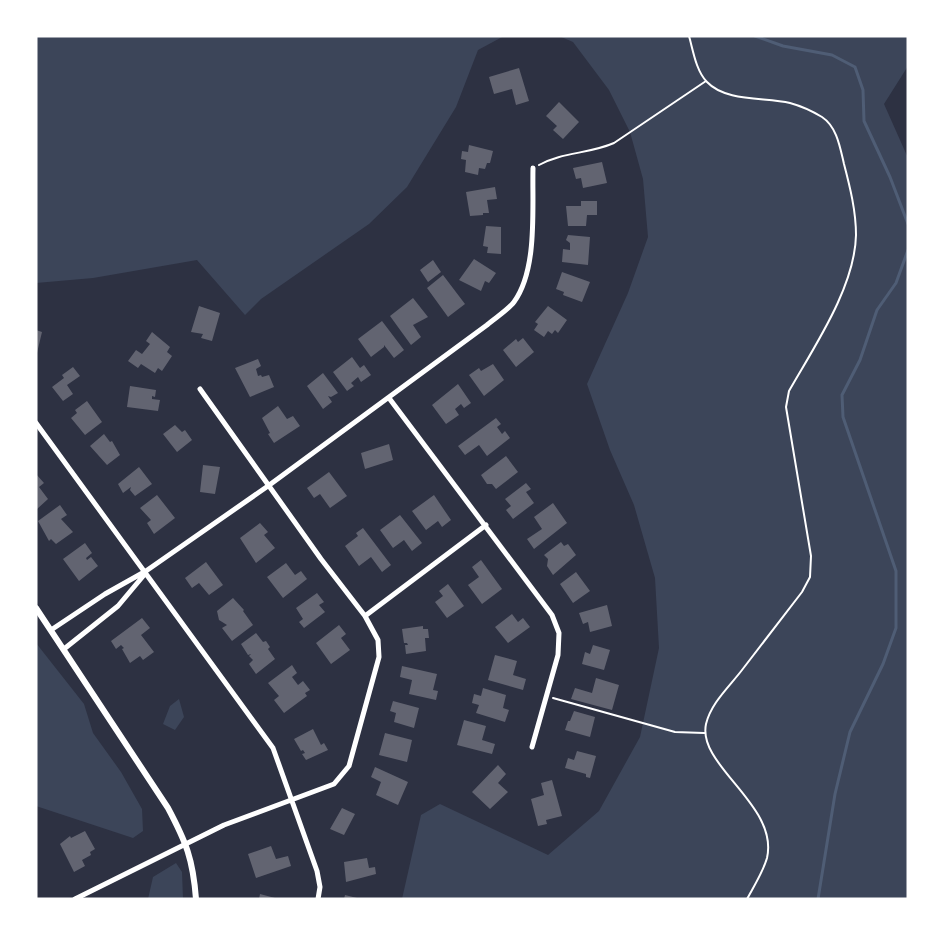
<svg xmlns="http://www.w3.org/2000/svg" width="944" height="935" font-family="'Alegreya Sans',sans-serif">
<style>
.green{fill:#3c4559}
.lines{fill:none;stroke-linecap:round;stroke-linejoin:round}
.stream{stroke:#4f5d75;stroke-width:3}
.building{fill:#626471}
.path{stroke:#fff;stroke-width:2}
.minor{stroke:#fff;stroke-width:5}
.tertiary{stroke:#fff;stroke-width:6}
</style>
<rect width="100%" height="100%" fill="#2d3142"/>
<path class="green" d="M36,36H504L478,50L456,107L407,187L369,224L261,299L245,315L197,260L93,278L36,283Z
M559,36H908V66L884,104L908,158V899H402L421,815L440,804L548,855L599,811L640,737L659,648L655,578L634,505L610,450L587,384L628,293L648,237L643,179L630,132L609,90L573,42Z
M36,643L84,704L93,733L121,772L142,809L143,831L133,838L36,806Z
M179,699L184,717L175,730L163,724L170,706Z
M176,863L182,872L183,899H148L153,877Z"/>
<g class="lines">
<path class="stream" d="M755,36L783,46L832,55L855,67L863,90L864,121L890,177L908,224
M818,899L835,794L850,732L883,664L896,628V571L843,417L842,395L860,360L877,310L896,283L908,250"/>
</g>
<path class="building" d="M519,68L529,101L516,105L512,89L494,94L489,77Z
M559,102L579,122L563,139L553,130L557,126L546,116Z
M469,145L493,151L490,163H487L485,169L479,168L478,175L465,172L466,160L461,159L462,151L468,152Z
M602,162L607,183L583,188L581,178L576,179L573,168Z
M495,187L497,199L487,200L489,213H483V215L470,216L466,192Z
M581,201H597V215H587L586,226H568L566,206H581Z
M486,226L501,227V254L487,253L488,247L483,246Z
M568,235L590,237L588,265L562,262L563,249L570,250V243L566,240Z
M474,259L496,273L489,283L485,281L481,291L459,280Z
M433,260L441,272L428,282L420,270Z
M562,272L590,282L582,302L563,295L564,292L556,289Z
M443,275L465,304L448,317L427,288Z
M413,298L428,317L413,325L421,337L411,345L390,316Z
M199,306L220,313L212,341L201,338L203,334L191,332Z
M548,306L567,320L558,333L555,330L552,334L548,331L544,337L534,330L538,324L535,322Z
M382,321L404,350L394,358L384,345V347L371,357L358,339Z
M36,330L42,332L37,353L36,352Z
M152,332L170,347L167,352L172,356L162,371L158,368L155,373L141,364L138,368L128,361L136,350L142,354L150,344L146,341Z
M523,338L534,352L516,367L503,350L516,339L518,342Z
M352,357L360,368L364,365L371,375L361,382L358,377L351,383L354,386L347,391L333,372Z
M258,359L261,366L256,369L258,376L261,375L262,377L269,375L274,387L250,397L235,368Z
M493,364L504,380L484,396L469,375L479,368L481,371Z
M73,367L80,376L67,385L73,394L63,401L52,387L64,378L62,375Z
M323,373L338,393L331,397L328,396L332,402L323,409L307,386Z
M458,384L471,403L464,408L461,404L455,409L459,415L446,424L432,405Z
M130,386L156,390L155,397L152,396V399L160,400L158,411L127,407Z
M87,401L102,422L85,435L71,418L77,413L75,410Z
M278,406L287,419L293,416L300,426L274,443L268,434L270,433L262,418Z
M496,418L501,424L497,427L502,434L505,431L510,438L487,456L479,445L465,455L458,446Z
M175,425L182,432L185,430L192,440L177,452L163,434Z
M104,434L110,442L112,441L120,455L107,465L90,446Z
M389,444L393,460L365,469L361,453Z
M506,456L518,472L496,489L492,484H487L481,475Z
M203,465L220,467L215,494L200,492Z
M139,467L152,484L135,496L130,490L131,487L123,493L118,484Z
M329,472L347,496L330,508L320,494L314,498L307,488Z
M36,474L44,483L39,487L48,499L36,510Z
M526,483L531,489L526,492L534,503L513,519L506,510L511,506L505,499Z
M157,495L175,518L154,534L147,523L151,520L140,508Z
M434,495L451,520L442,527L438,521L426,530L412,511Z
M553,503L567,523L534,549L527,539L542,529L534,517Z
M60,505L67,515L61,519L73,532L56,544L51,539L49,541L38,521Z
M400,515L422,543L412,551L404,540L393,548L380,530Z
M260,523L268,532L264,535L275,548L256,563L240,538Z
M363,528L391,565L382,572L371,557L359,566L345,546L358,536L356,533Z
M561,542L564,546L568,544L576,555L553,575L547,566L548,559L544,555Z
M85,543L92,553L86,558L87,560L91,557L98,566L79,581L63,559Z
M481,560L502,589L482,604L468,585L479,577L472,567Z
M206,562L223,585L209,595L199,583L192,588L185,578Z
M286,563L295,575L301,571L307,579L283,598L267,577Z
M576,572L590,591L573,603L560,584Z
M448,584L464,606L447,618L435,602L443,596L439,591Z
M317,593L324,602L319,605L325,612L304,628L299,622L303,619L296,608Z
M233,598L244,610L243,611L253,625L232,641L222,628L227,625L219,620L217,611Z
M607,605L612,626L590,632L588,622L583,624L579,613Z
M512,614L518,622L523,618L530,627L508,643L495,627Z
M142,618L150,628L141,635L154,652L143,660L140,656L130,663L122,649L124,648L121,645L116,649L111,641Z
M339,625L346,634L341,638L350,650L331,664L316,643Z
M423,626V629H428L429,638H425L426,651L406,654L405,645H408L407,643H404L402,629Z
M256,633L263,642L266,641L270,647L268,649L275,659L256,674L249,664L253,660L249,656L251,654L248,655L241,644Z
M593,645L610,650L604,670L582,664L585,652L590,654Z
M495,655L517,661L513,675L526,679L523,690L488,680Z
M292,665L297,673L292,677L298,685L303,681L310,690L305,693L307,696L284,713L274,700L279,696L268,683Z
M402,666L437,674L433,690L438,691L436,700L409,694L412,680L400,677Z
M596,678L619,685L612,710L571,699L575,688L592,693Z
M483,688L506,695L503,708L509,710L505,722L476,713L479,705L472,703L474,694L481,696Z
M393,701L419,708L414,728L394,722L396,713L390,711Z
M574,711L595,717L590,737L565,730L568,721H570Z
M464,720L486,726L482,740L495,744L492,754L457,745Z
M313,729L321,745L324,743L328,750L306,760L302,754L305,753L303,750L301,751L294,739Z
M385,733L412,740L407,762L379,755Z
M577,751L596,756L590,778L586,777V774L565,768L568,758L574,760Z
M498,765L506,774L498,783L508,792L490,809L472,792Z
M375,767L408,782L398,805L376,795L381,782L371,777Z
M552,780L562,816L546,820L547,824L538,826L531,799L544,795L541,783Z
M342,808L355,814L344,835L330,829Z
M85,831L95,849L90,852L91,855L82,860L85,866L74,872L60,844L70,836L71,838Z
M271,846L276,859L288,856L291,866L256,878L248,854Z
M367,858L369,868L375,867L376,874L346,882L344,862Z
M260,894L275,898V899H259Z
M345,895L357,898L356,899H344Z"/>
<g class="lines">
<path class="path" d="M689,36C693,50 696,71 707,82C726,102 765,97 790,103C801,106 812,111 822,117C837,127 840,147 844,164C850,187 856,211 856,235C855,287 814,347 789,391L786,407L811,556L810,577L802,592C782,618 762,644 742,670C729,687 711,703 706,724C697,766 779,805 767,858C763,872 754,886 747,899
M539,165C562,152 589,154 614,143L706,81
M553,698L675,732L704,733"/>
<path class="minor" d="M389,398L552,615L559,633L558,655L532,747
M36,423L273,748L317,871L320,887L318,899
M365,616L486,525
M51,630L105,594L146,571L268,486L487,325C495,318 508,310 514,302C538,269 532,207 533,168
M64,649L118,606L144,575
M75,899L224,825L334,784L349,766L379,657L378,640L365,616L321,559L200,389"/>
<path class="tertiary" d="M36,608L168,808C186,842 193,859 196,899"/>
</g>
<rect width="944" height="935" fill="none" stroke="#ffffff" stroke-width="75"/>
</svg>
